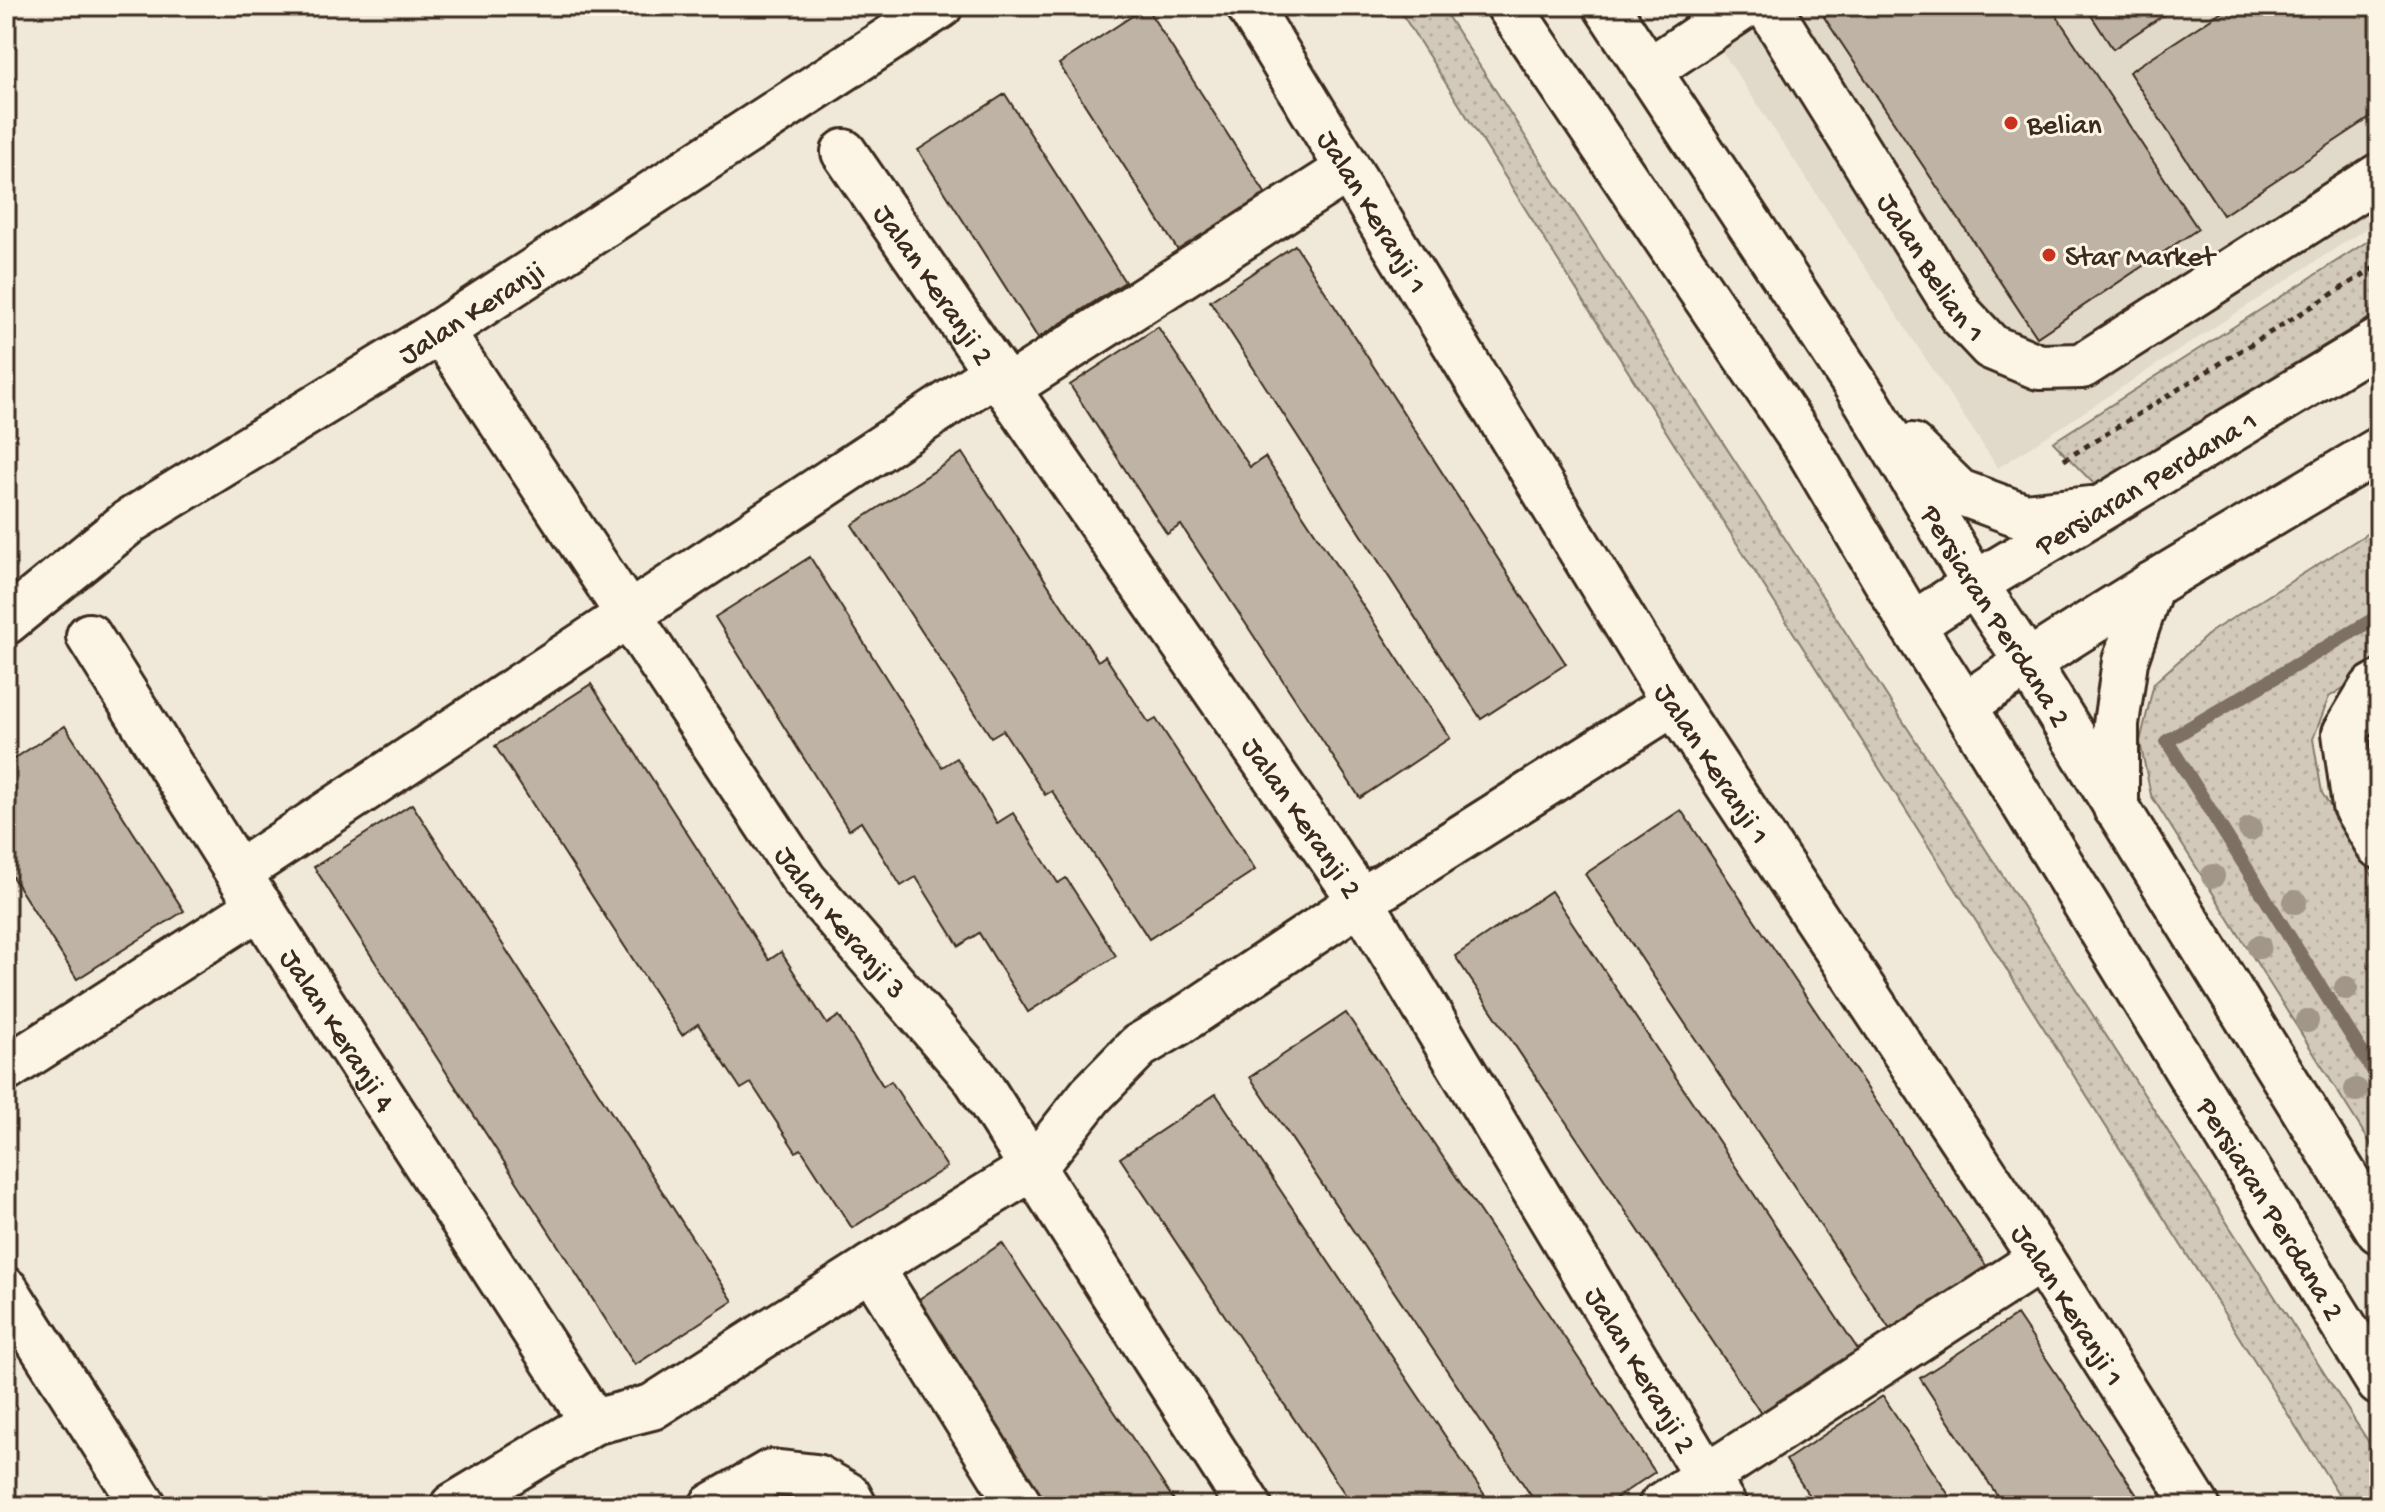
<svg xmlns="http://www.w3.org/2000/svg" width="2385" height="1512" font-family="'Gochi Hand',sans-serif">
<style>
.built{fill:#e1d9c9}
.grass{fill:url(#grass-dots);stroke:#867a6c;stroke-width:2}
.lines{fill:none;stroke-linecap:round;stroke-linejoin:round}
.stream{stroke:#7e7163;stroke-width:14}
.building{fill:#beb3a4;stroke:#3b2a1e;stroke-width:2}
.minor-casing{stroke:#3b2a1e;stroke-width:50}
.path{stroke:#3b2a1e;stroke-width:5;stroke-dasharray:6 6;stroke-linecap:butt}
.minor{stroke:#fcf5e5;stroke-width:44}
.tree{fill:#a19688}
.poi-dot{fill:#c8321e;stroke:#fcf5e5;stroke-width:3}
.labels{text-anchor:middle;stroke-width:6;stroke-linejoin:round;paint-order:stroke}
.poi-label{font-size:30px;fill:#3b2a1e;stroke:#fcf5e5;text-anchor:start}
.street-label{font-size:30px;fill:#3b2a1e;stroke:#fcf5e5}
</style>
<defs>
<pattern id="grass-dots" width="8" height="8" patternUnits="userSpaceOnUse" patternTransform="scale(2)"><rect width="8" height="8" fill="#d2c9ba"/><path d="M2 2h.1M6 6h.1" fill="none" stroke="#b5ad9f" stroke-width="1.8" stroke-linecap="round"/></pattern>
</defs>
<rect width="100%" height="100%" fill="#f0e9d9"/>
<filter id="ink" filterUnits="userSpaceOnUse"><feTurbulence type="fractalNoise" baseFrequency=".0125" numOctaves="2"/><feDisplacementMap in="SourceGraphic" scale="16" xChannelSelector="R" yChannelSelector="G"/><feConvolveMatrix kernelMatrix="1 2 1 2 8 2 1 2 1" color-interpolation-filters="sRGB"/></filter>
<g filter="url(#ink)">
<path class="built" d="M1692,6H2379V220L1998,468Z"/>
<path class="grass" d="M1397,6H1441L2379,1458V1506H2346Z
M2379,234V312L2095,485L2053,442Z
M2379,526V666L2329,697L2313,739L2322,793L2379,886V1157L2151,795L2140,742L2154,683L2212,631Z"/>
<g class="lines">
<path class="stream" d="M2379,616L2167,741L2379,1080"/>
</g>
<path class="building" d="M1841,6H2050L2198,229L2037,337L1824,17Z
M2085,6H2177L2113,49Z
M2230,6H2379V112L2223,215L2129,72Z
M1146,7L1267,196L1179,252L1059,64Z
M1005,94L1125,282L1038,338L918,150Z
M1295,245L1566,664L1481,719L1210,301Z
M1158,327L1250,467L1265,457L1450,738L1360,798L1181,525L1167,534L1070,385Z
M962,453L1098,661L1105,656L1149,723L1156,719L1255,870L1149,939L1052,791L1045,795L1003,730L991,737L852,525Z
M810,557L942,767L957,758L997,823L1013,813L1058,883L1066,878L1116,956L1028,1012L979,933L959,946L916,877L901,886L861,822L849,830L715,617Z
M591,684L769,960L781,952L827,1024L839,1016L883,1086L891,1081L947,1167L852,1228L801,1149L796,1152L751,1083L741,1089L698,1024L682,1035L495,746Z
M65,726L184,911L77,979L6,867V764Z
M412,804L733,1301L635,1365L314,867Z
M1681,810L1989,1270L1893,1334L1585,874Z
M1551,891L1859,1351L1762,1415L1455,956Z
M1346,1013L1655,1472L1604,1506H1538L1250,1077Z
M1216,1094L1492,1506H1353L1253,1358L1120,1158Z
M1002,1243L1024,1277L1178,1506H1039L906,1308Z
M2017,1315L2080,1409L2144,1506H2004L1920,1378Z
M1883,1396L1956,1506H1816L1786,1460Z"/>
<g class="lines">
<g class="minor-casing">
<g id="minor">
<path id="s1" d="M1249,6L1674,703L2041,1259L2197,1506"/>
<path id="s2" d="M1509,6L1808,449L1912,625L1964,706L2379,1383"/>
<path id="s3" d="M1606,6L1867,402L1975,584L2027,662L2379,1231"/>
<path id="s4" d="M1768,6L1960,314L1991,347L2039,367L2082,366L2379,176"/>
<path d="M1648,71L1745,6"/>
<path id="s5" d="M844,152L1361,901L1724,1506"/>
<path id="s6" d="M441,331L804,880L976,1079L1249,1506"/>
<path d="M1007,388L1347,170"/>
<path d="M1912,446L1959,492L2024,516L2091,509"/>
<path id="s7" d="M6,622L130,521L441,331L940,6"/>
<path id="s8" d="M1912,625L1975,584L2379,341"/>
<path id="s9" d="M89,636L238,873L593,1422"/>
<path d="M2379,684L2372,688L2345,733L2355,806L2379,846"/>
<path d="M1964,706C2098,613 2239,533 2379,450"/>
<path d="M2116,808V724L2125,661L2151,585"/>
<path d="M238,873L996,372"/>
<path d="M6,1069L260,906"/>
<path d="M871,1267L1020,1506"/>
<path d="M6,1290L144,1506"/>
<path d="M453,1506L593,1422L652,1407L871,1267L1034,1167L1091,1095L1139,1046L1178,1023L1361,901L1674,703"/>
<path d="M712,1506L771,1472L816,1477L848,1495L854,1506"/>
<path d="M1661,1506L2041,1259"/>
</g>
</g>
<path class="path" d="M2064,460L2379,265"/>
<use href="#minor" class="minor"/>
</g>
<g class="tree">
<circle cx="2250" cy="829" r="12"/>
<circle cx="2213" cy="876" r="12"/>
<circle cx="2295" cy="902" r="12"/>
<circle cx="2259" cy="947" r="12"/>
<circle cx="2346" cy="988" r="12"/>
<circle cx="2307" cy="1021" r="12"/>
<circle cx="2356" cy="1090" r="12"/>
</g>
</g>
<g class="poi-dot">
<circle cx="2011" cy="123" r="8"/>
<circle cx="2049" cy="255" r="8"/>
</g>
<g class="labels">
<g class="poi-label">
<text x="2027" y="133">Belian</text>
<text x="2065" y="265">Star Market</text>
</g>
<g class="street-label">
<text dy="10" stroke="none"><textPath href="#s1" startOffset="240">Jalan Keranji 1</textPath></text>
<text dy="10" stroke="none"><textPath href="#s4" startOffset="308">Jalan Belian 1</textPath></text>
<text dy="10" stroke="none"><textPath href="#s5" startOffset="160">Jalan Keranji 2</textPath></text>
<text dy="10" stroke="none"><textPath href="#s7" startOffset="560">Jalan Keranji</textPath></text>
<text dy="10" stroke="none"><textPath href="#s8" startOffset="274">Persiaran Perdana 1</textPath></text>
<text dy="10" stroke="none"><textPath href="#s3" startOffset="724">Persiaran Perdana 2</textPath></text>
<text dy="10" stroke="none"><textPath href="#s1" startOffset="888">Jalan Keranji 1</textPath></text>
<text dy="10" stroke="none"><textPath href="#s5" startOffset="808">Jalan Keranji 2</textPath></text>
<text dy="10" stroke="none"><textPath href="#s6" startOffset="714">Jalan Keranji 3</textPath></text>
<text dy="10" stroke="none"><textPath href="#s9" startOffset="466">Jalan Keranji 4</textPath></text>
<text dy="10" stroke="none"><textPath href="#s2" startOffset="1424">Persiaran Perdana 2</textPath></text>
<text dy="10" stroke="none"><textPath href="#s1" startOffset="1536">Jalan Keranji 1</textPath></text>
<text dy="10" stroke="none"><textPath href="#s5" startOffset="1456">Jalan Keranji 2</textPath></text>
</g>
</g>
<rect width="2385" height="1512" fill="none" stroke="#fcf5e5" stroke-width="32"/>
<rect x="16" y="16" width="2353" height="1480" fill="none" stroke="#3b2a1e" stroke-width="3" filter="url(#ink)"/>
</svg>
